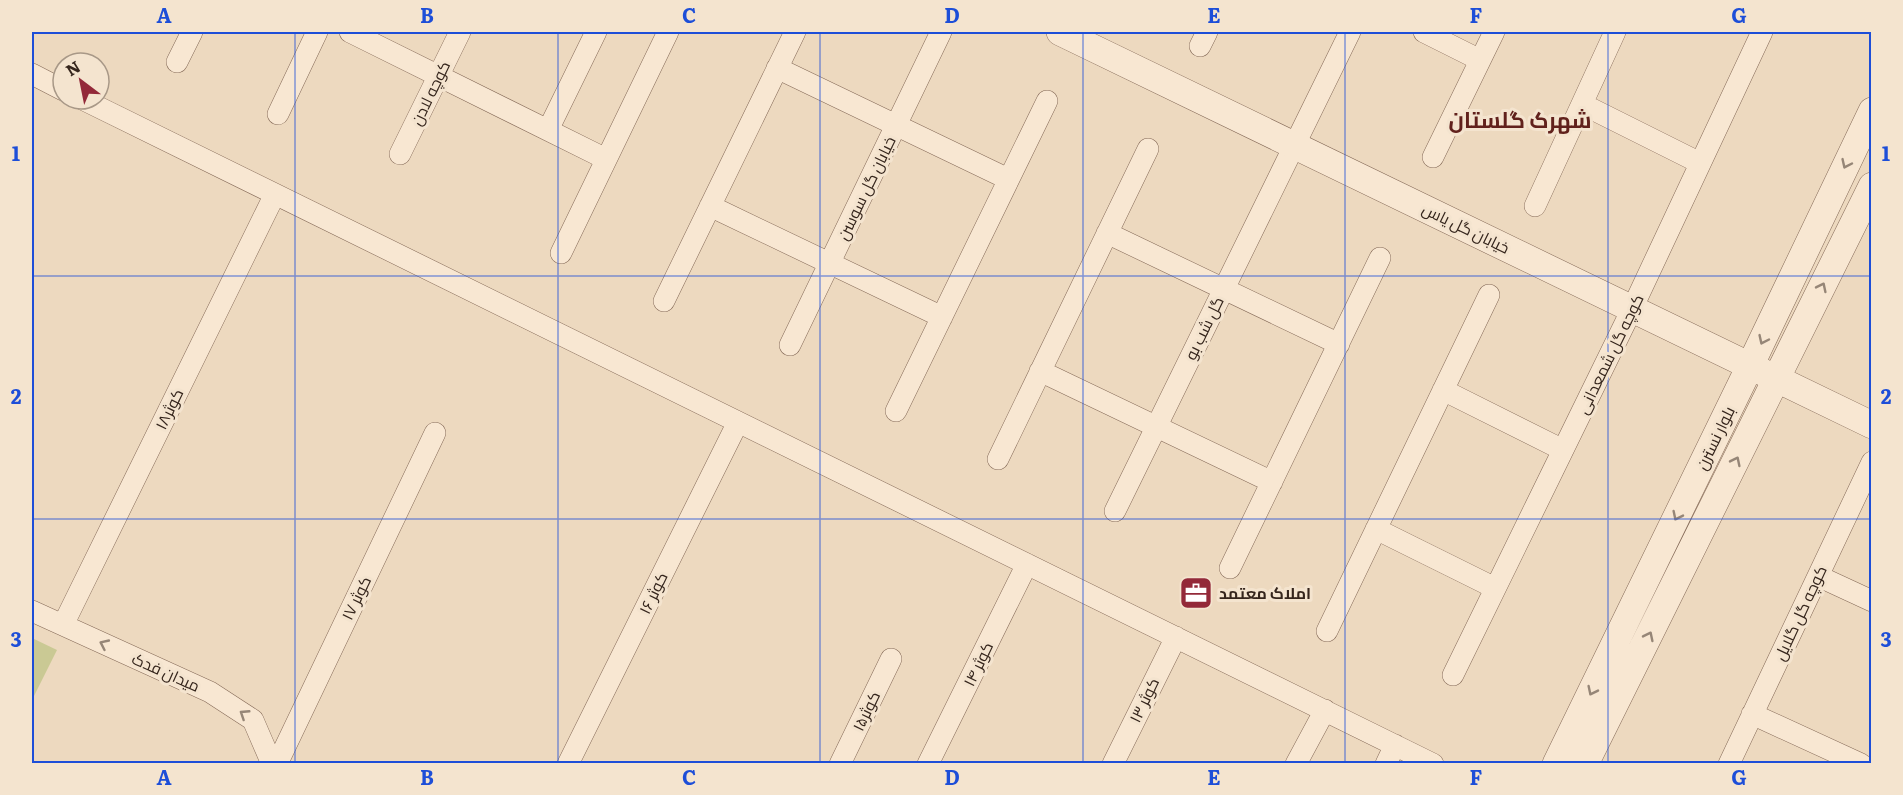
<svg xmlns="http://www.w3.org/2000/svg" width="1903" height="795" font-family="Literata,Cairo,serif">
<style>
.green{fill:#cac994}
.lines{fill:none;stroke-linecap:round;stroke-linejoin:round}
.minor-casing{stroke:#856a58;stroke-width:22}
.tertiary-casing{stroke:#856a58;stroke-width:28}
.minor{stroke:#f8e7d2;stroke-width:21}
.tertiary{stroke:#f8e7d2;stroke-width:27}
.oneway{stroke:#968677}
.grid{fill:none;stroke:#1d4ed8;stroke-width:1.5;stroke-opacity:0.55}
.labels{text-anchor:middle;stroke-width:6;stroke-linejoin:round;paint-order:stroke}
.street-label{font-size:16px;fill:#35251c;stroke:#f4e4cf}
.poi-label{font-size:16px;font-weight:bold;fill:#35251c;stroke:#f4e4cf;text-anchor:start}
.district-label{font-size:22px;font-weight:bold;fill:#61211c;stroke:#f4e4cf}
.neatline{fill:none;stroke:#1d4ed8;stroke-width:2}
.grid-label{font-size:20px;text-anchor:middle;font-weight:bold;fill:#1d4ed8}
</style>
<rect width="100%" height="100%" fill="#edd9bf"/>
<path class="green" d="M32,638L57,650L32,700Z"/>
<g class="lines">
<g class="minor-casing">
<path id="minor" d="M350,32L606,159
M1424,32L1480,60
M1200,46L1207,32
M177,62L192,32
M777,68L1008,179
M32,74L63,90
M82,99L1433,764
M1582,104L1700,163
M278,114L317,32
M548,130L596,32
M400,154L460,32
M1433,157L1494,32
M710,206L942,317
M1535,206L1615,32
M1107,233L1339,344
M561,253L668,32
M664,301L795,32
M790,345L941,32
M1040,371L1272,482
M1443,390L1563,450
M896,411L1047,101
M998,459L1148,149
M1115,511L1350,32
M1376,529L1495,588
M1230,568L1380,258
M1818,576L1872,601
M32,611L210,692L253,720L272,764
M63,625L275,194
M1327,631L1489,295
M1453,675L1632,309L1762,32
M1752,714L1861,764
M277,764L435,433
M568,764L738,422
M840,764L891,659
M928,764L1027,564
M1113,764L1176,637
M1296,764L1325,710
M1386,764L1395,745
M1729,764L1872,462"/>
</g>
<g class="tertiary-casing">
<path id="tertiary" d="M1060,32L1872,425
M1556,764L1750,366L1872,111
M1585,764L1872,186"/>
</g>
<use href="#minor" class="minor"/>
<use href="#tertiary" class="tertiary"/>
</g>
<defs><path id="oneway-chevron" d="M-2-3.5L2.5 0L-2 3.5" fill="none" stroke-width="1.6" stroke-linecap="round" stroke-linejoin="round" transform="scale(1.5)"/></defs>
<g class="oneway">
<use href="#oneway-chevron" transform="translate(1846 164) rotate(115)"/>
<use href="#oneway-chevron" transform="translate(1822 287) rotate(-64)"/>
<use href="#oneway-chevron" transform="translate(1763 340) rotate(115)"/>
<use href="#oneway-chevron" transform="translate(1736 461) rotate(-64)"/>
<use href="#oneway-chevron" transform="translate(1677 516) rotate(116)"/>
<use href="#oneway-chevron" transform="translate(1649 636) rotate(-64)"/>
<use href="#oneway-chevron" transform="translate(104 644) rotate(-155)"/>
<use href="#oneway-chevron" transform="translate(1592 691) rotate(116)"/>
<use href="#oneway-chevron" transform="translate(244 714) rotate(-147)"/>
</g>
<path class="grid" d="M295,32V764M558,32V764M820,32V764M1083,32V764M1345,32V764M1608,32V764M32,276H1872M32,519H1872"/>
<defs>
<g id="office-square" transform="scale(1.725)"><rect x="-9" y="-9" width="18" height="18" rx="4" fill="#932939" stroke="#f4e4cf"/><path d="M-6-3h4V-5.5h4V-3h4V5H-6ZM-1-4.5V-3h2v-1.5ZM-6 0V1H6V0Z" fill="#fff"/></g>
</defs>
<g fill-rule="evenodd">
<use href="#office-square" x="1196" y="593"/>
</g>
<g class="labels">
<g class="street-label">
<text transform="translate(430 93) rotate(-64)" y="6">کوچه لادن</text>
<text transform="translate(866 188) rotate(-64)" y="6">خیابان گل سوسن</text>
<text transform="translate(1466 228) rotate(26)" y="6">خیابان گل یاس</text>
<text transform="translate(1204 328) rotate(-64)" y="6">گل شب بو</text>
<text transform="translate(1610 354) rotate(-64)" y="6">کوچه گل شمعدانی</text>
<text transform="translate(169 409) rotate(-64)" y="6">کوثر۱۸</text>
<text transform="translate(1715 438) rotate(-64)" y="6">بلوار نسترن</text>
<text transform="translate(653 593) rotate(-64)" y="6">کوثر ۱۶</text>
<text transform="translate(356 598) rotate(-64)" y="6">کوثر ۱۷</text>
<text transform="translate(1800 613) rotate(-65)" y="6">کوچه گل گلایل</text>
<text transform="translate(978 664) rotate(-64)" y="6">کوثر ۱۴</text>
<text transform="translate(166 672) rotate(24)" y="6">میدان فدک</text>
<text transform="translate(1144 700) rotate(-64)" y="6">کوثر ۱۳</text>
<text transform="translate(866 711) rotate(-64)" y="6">کوثر۱۵</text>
</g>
<g class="poi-label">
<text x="1219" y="599">املاک معتمد</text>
</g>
<g class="district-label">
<text x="1520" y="128">شهرک گلستان</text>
</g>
</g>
<rect width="1903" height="795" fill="none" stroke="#f4e4cf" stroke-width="66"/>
<g transform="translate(81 81) rotate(328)"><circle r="28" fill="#f4e4cf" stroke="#a89887" stroke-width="1.5"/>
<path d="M0-4.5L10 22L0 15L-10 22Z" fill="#932939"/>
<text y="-9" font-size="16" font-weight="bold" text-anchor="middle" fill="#35251c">N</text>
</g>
<rect x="33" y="33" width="1837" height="729" class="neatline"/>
<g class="grid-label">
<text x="164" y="23">A</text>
<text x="427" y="23">B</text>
<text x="689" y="23">C</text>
<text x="952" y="23">D</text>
<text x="1214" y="23">E</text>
<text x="1476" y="23">F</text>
<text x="1739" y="23">G</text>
<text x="16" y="161">1</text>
<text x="1886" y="161">1</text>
<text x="16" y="404">2</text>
<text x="1886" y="404">2</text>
<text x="16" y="647">3</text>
<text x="1886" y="647">3</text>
<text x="164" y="785">A</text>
<text x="427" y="785">B</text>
<text x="689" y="785">C</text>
<text x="952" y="785">D</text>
<text x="1214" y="785">E</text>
<text x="1476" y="785">F</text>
<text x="1739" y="785">G</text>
</g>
</svg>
